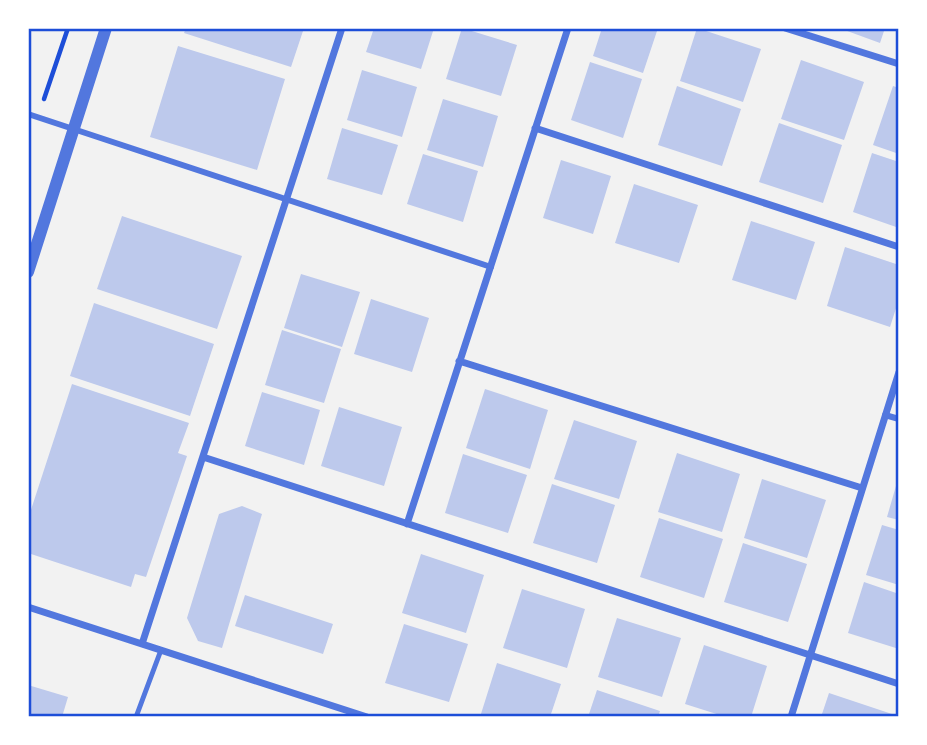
<svg xmlns="http://www.w3.org/2000/svg" width="927" height="745" font-family="'Fira Sans',sans-serif">
<style>
.building{fill:#bdc9ec}
.lines{fill:none;stroke-linecap:round;stroke-linejoin:round}
.path{stroke:#1d4ed8;stroke-width:4.5}
.service{stroke:#5277de;stroke-width:5}
.pedestrian{stroke:#5277de;stroke-width:6}
.minor{stroke:#5277de;stroke-width:7}
.tertiary{stroke:#5277de;stroke-width:12}
.neatline{fill:none;stroke:#1d4ed8;stroke-width:2.5}
</style>
<rect width="100%" height="100%" fill="#f2f2f2"/>
<path class="building" d="M186,28H304L291,67L184,33Z
M374,28H434L421,69L366,52Z
M462,28L517,45L501,96L446,79Z
M602,28H658L643,73L593,56Z
M697,28L761,49L743,102L680,81Z
M839,28H885L880,43Z
M178,46L285,79L257,170L150,137Z
M801,60L864,82L844,140L781,119Z
M590,62L642,79L623,138L571,120Z
M362,70L417,87L402,137L347,120Z
M677,86L741,109L722,166L658,145Z
M893,86L899,88V154L873,145Z
M443,99L498,116L483,167L427,150Z
M779,123L842,145L823,203L759,182Z
M342,128L398,145L382,195L327,179Z
M872,153L899,162V228L853,212Z
M423,154L478,171L463,222L407,204Z
M561,160L611,176L593,234L543,218Z
M634,184L698,205L679,263L615,243Z
M122,216L242,256L217,329L97,289Z
M751,221L815,242L796,300L732,280Z
M845,247L899,265V299L890,327L827,306Z
M301,274L360,292L342,347L284,328Z
M371,299L429,318L412,372L354,354Z
M94,303L214,344L190,416L70,376Z
M282,330L341,349L324,403L265,385Z
M72,384L189,423L178,453L187,456L146,577L135,574L131,587L31,554L28,541V519Z
M485,389L548,410L530,469L466,448Z
M262,392L320,410L304,465L245,446Z
M339,407L402,427L384,486L321,466Z
M574,420L637,441L619,499L554,479Z
M677,453L740,474L722,532L658,512Z
M463,454L527,475L508,533L445,513Z
M762,479L826,500L807,558L744,538Z
M898,479H899V520L887,517Z
M552,484L615,505L597,563L533,543Z
M242,506L262,514L222,648L198,641L187,618L219,514Z
M659,518L723,539L704,598L640,577Z
M882,525L899,530V585L866,575Z
M743,543L807,564L788,622L724,602Z
M421,554L484,575L466,633L402,613Z
M864,582L899,594V649L848,633Z
M522,589L585,609L567,668L503,648Z
M245,595L333,624L323,654L235,626Z
M617,618L681,638L662,697L598,677Z
M404,624L468,644L449,702L385,683Z
M704,645L767,666L751,717H726L685,704Z
M497,663L561,684L550,717H480Z
M28,685L68,697L62,717H28Z
M597,690L660,711L658,717H588Z
M829,693L892,714L891,717H821Z"/>
<g class="lines">
<path class="path" d="M44,99L68,28"/>
<path class="service" d="M136,717L161,650"/>
<path class="pedestrian" d="M28,114L491,267
M885,415L899,419"/>
<path class="minor" d="M785,28L899,64
M535,128L899,247
M459,361L862,488
M203,457L899,684
M407,524L568,28
M28,607L367,717
M142,644L342,28
M791,717L899,372"/>
<path class="tertiary" d="M28,272L106,28"/>
</g>
<rect width="927" height="745" fill="none" stroke="#ffffff" stroke-width="60"/>
<rect x="30" y="30" width="867" height="685" class="neatline"/>
</svg>
